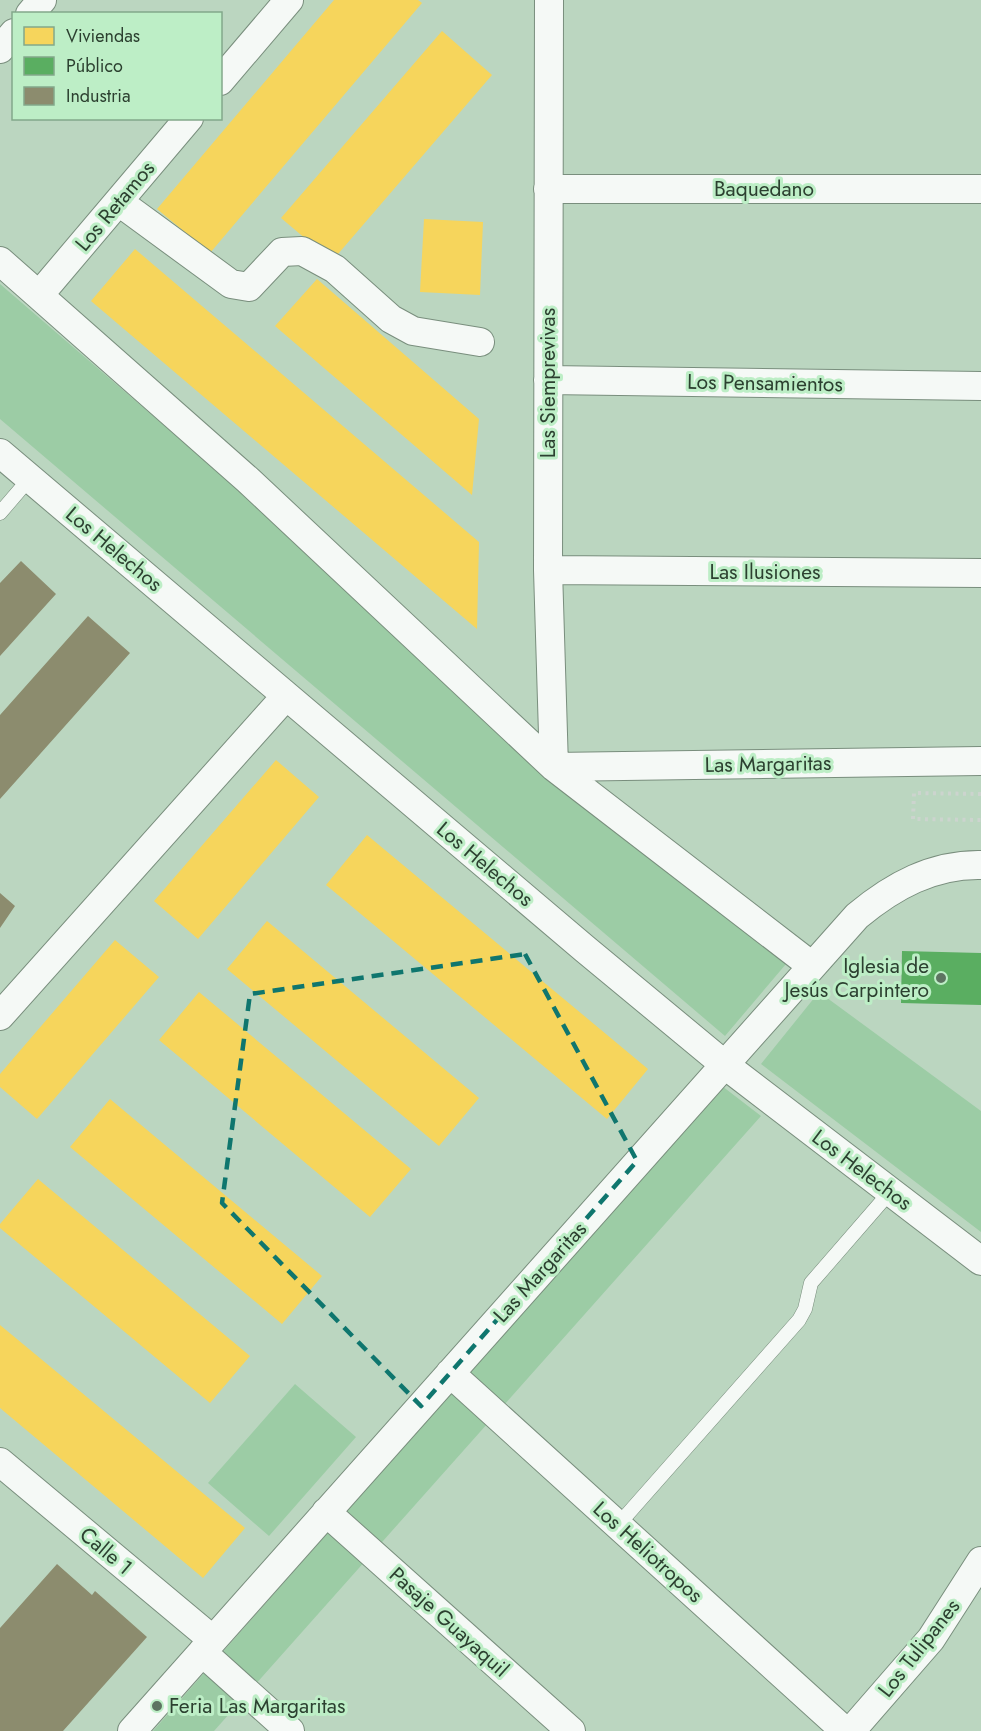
<svg xmlns="http://www.w3.org/2000/svg" width="981" height="1731" font-family="Jost,sans-serif">
<style>
.green{fill:#9ccca5}
.homes{fill:#f6d55c}
.public{fill:#5aae61}
.industry{fill:#8c8c6e}
.lines{fill:none;stroke-linecap:round;stroke-linejoin:round}
.service-casing{stroke:#798e7d;stroke-width:15}
.minor-casing{stroke:#798e7d;stroke-width:30}
.path{stroke:#ccd4ce;stroke-width:4;stroke-dasharray:3 4.5;stroke-linecap:butt}
.service{stroke:#f5f9f6;stroke-width:14}
.minor{stroke:#f5f9f6;stroke-width:28}
.marked{fill:none;stroke:#0f766e;stroke-width:4.5;stroke-dasharray:12 8;stroke-linejoin:round}
.poi-dot{fill:#5e7462;stroke:#bdeec6;stroke-width:2}
.labels{text-anchor:middle;stroke-width:6;stroke-linejoin:round;paint-order:stroke}
.street-label{font-size:21px;fill:#2c4030;stroke:#bdeec6}
.poi-label{font-size:21px;fill:#2c4030;stroke:#bdeec6;text-anchor:end}
</style>
<rect width="100%" height="100%" fill="#bbd6c0"/>
<path class="green" d="M0,284L362,596L539,772L786,964L725,1036L0,419Z
M819,992L981,1111V1232L761,1064Z
M722,1086L761,1116L214,1731H153Z
M295,1384L356,1437L269,1536L208,1483Z"/>
<path class="homes" d="M334,0H418L422,3L210,253L157,209Z
M442,31L492,75L332,261L281,218Z
M424,219L483,222L480,295L420,292Z
M135,249L479,542L477,629L91,301Z
M317,279L479,419L472,495L275,326Z
M276,760L319,797L198,939L154,901Z
M367,835L648,1069L607,1119L326,885Z
M267,921L479,1098L439,1146L227,969Z
M115,940L159,977L37,1119L0,1087V1074Z
M199,992L411,1169L370,1217L159,1040Z
M110,1099L322,1276L282,1324L70,1147Z
M38,1179L250,1356L210,1403L0,1228V1224Z
M0,1325L245,1528L203,1578L0,1408Z"/>
<path class="public" d="M902,951L981,953V1005L901,1003Z"/>
<path class="industry" d="M21,561L56,594L0,656V583Z
M88,616L130,653L0,799V715Z
M0,893L15,906L0,928Z
M57,1564L92,1595L95,1591L147,1637L63,1731H0V1628Z"/>
<g class="lines">
<g class="service-casing">
<path id="service" d="M0,513L30,478
M618,1525L799,1320L805,1309L811,1283L890,1192"/>
</g>
<g class="minor-casing">
<path id="minor" d="M549,0L548,570L554,767L981,761
M30,14L42,0
M0,49L14,33
M220,81L289,0
M548,189H981
M119,202L231,284L249,287L282,252L302,251L335,269L391,319L413,331L480,342
M0,261L248,480L554,767L812,966
M40,294L189,118
M548,380L981,386
M0,453L585,949L725,1065L981,1261
M548,570L981,573
M0,1016L286,696
M450,1373L845,1731
M0,1462L213,1640
M326,1512L571,1731
M202,1652L290,1731
M132,1731L857,916C893,886 933,864 981,865
M851,1731L931,1639L981,1561"/>
</g>
<path class="path" d="M981,794L914,793L913,819L981,820"/>
<use href="#service" class="service"/>
<use href="#minor" class="minor"/>
</g>
<path class="marked" d="M525,954L637,1161L421,1406L222,1203L250,994Z"/>
<g class="poi-dot">
<circle cx="941" cy="978" r="6"/>
<circle cx="157" cy="1706" r="6"/>
</g>
<g class="labels">
<g class="street-label">
<text x="764" y="196">Baquedano</text>
<text transform="translate(115 206) rotate(-50)" y="7">Los Retamos</text>
<text transform="translate(548 383) rotate(-90)" y="7">Las Siemprevivas</text>
<text transform="translate(765 383) rotate(1)" y="7">Los Pensamientos</text>
<text transform="translate(114 549) rotate(40)" y="7">Los Helechos</text>
<text x="765" y="579">Las Ilusiones</text>
<text transform="translate(768 764) rotate(-1)" y="7">Las Margaritas</text>
<text transform="translate(485 864) rotate(40)" y="7">Los Helechos</text>
<text transform="translate(862 1170) rotate(37)" y="7">Los Helechos</text>
<text transform="translate(540 1272) rotate(-48)" y="7">Las Margaritas</text>
<text transform="translate(106 1551) rotate(40)" y="7">Calle 1</text>
<text transform="translate(648 1552) rotate(42)" y="7">Los Heliotropos</text>
<text transform="translate(449 1622) rotate(42)" y="7">Pasaje Guayaquil</text>
<text transform="translate(919 1648) rotate(-52)" y="7">Los Tulipanes</text>
</g>
<g class="poi-label">
<text x="929" y="973">Iglesia de<tspan x="929" dy="24">Jesús Carpintero</tspan></text>
<text x="169" y="1713" text-anchor="start">Feria Las Margaritas</text>
</g>
</g>
<rect x="12" y="12" width="210" height="108" fill="#bdeec6" stroke="#83a88a" stroke-width="1.5"/>
<rect x="24" y="27" width="30" height="18" fill="#f6d55c" stroke="#83a88a" stroke-width="1.5"/>
<text x="66" y="42" font-size="18" fill="#2c4030">Viviendas</text>
<rect x="24" y="57" width="30" height="18" fill="#5aae61" stroke="#83a88a" stroke-width="1.5"/>
<text x="66" y="72" font-size="18" fill="#2c4030">Público</text>
<rect x="24" y="87" width="30" height="18" fill="#8c8c6e" stroke="#83a88a" stroke-width="1.5"/>
<text x="66" y="102" font-size="18" fill="#2c4030">Industria</text>
</svg>
